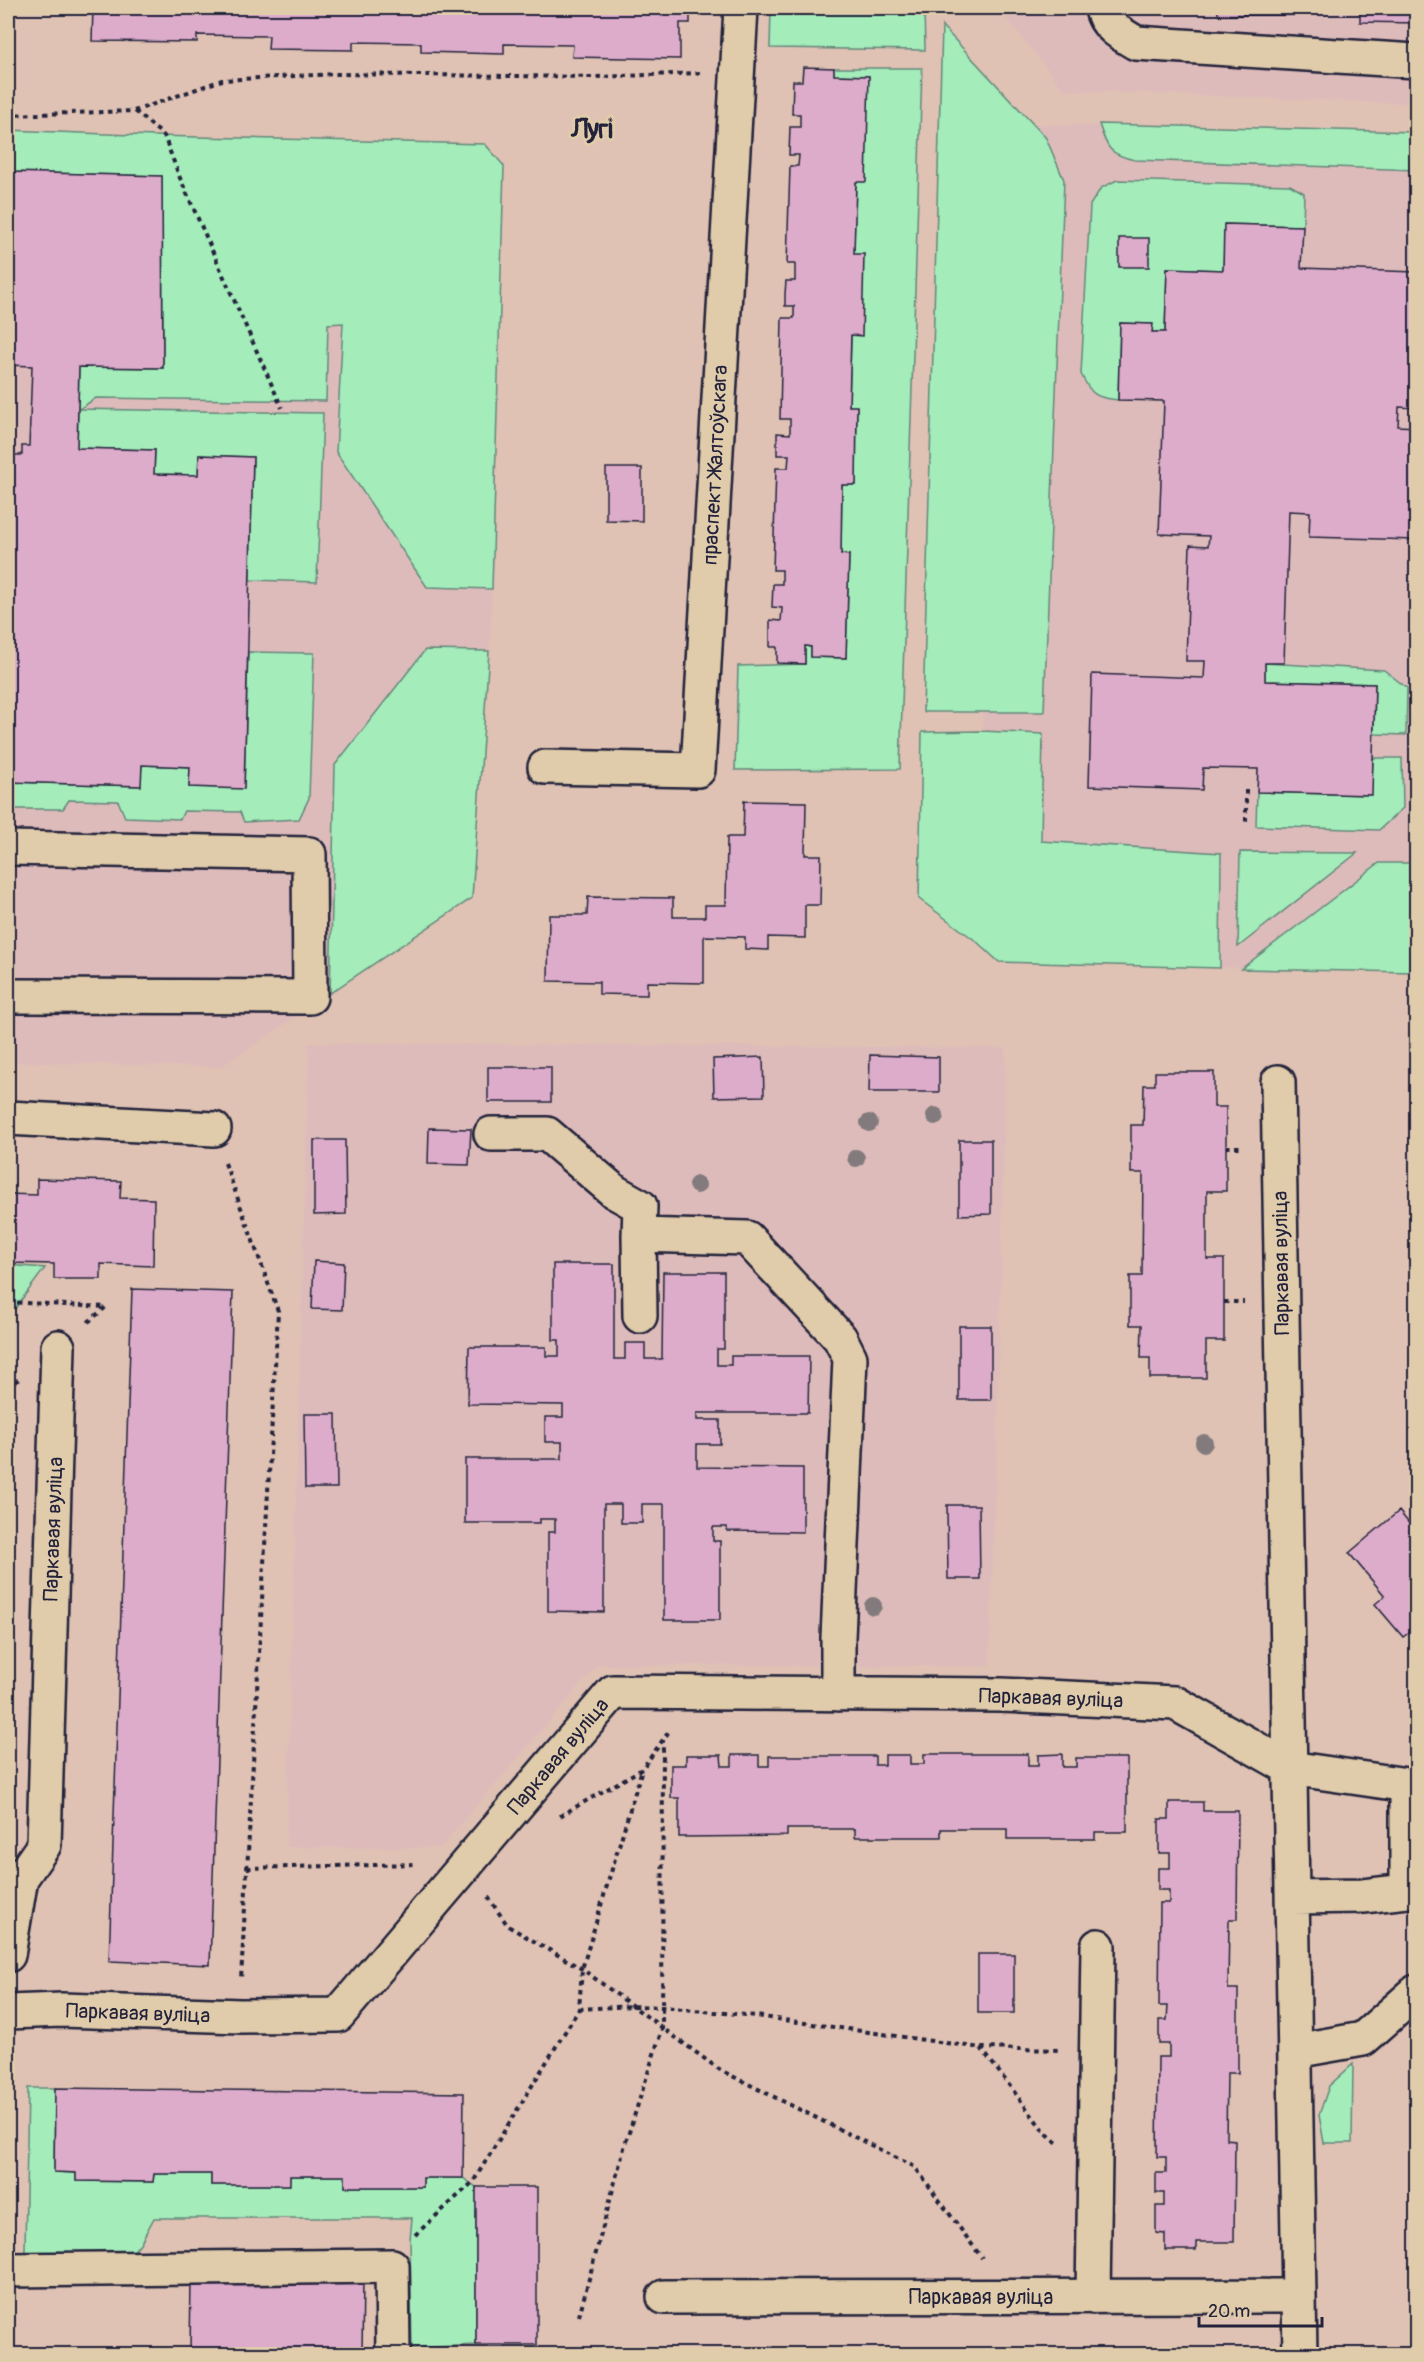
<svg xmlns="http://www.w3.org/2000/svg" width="1424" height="2362" font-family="Pangolin,sans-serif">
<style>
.built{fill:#debbbb}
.green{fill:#a4ecba;stroke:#63877a;stroke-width:1.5}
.building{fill:#ddaccb;stroke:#22223b;stroke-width:1.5}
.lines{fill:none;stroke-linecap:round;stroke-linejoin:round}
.minor-casing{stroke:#22223b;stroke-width:38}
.path{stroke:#22223b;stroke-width:4;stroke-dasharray:4.5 4.5;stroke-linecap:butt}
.minor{stroke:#e0cbaa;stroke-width:33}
.tree{fill:#827a7c}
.labels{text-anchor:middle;stroke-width:6;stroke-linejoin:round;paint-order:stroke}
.street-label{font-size:21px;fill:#22223b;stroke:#e0cbaa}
.district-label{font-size:27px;font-weight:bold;fill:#22223b;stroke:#e0cbaa}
</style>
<rect width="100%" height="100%" fill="#dfc2b4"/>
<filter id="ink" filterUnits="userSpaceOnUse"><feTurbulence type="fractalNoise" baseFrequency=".0167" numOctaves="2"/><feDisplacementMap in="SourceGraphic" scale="12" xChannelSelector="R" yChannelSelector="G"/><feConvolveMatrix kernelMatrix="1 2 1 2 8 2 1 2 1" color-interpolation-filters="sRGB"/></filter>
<g filter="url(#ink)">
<path class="built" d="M998,8H1416V104L1064,90Z
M1018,124L1416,132V972L999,962L982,731L1004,142Z
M8,130L155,136L485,144L504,166L491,622L472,898L221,1067L8,1062Z
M309,1043L1006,1048L997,1448L989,1666L598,1665L440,1848L286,1847Z"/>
<path class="green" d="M771,8H924L925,50L770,48Z
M942,26L1046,138L1064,180L1044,712H923Z
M834,68H922L900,769L735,770L738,666L805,664V646L811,647V657L846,658L849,555L841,554L842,485H856L857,407L849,406L856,182L869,76L834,75Z
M1099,124L1416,132V170L1135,160C1109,155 1107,148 1099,124Z
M8,130L155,136L485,144L504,166L492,589L427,587L336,452L343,323L328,324L326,401L96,398L79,409L323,413L317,582L250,580L253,457L199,455L198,475L154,474L155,450L77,448L79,367L163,368L162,176L8,172Z
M1117,180L1290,185L1304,193L1303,226L1225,224L1223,270L1167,268L1165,332H1152V324L1120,323L1118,400C1096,398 1091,395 1081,374L1090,205L1101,188Z
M425,650L489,651L472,898L330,993L335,765Z
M248,652L314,653L309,798L299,819L244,822L240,812L184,811L180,819L125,817L118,801L69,800L63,809H15L8,796V782L140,786L142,765L190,767L189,787L244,788Z
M1265,663L1384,670L1407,688L1406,735L1374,734L1375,684L1265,681Z
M982,731L1043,734L1041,841L1221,853L1220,968L999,962L976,941L919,899L922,732Z
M1373,758H1402L1403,808L1379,830L1256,826L1257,792L1371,795Z
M1240,852L1357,853L1238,947Z
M1379,863H1416V972L1241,969Z
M8,1265L45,1268L8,1318Z
M1353,2064L1352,2143H1324L1319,2115L1329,2086Z
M28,2088H55L54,2172L76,2173V2181L153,2182L154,2174H211V2185H289L290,2176H345V2187H423V2178H463L476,2187V2345L412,2348L410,2240L412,2218H154L141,2242L128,2258L33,2259L25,2250Z"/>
<path class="building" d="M93,8H690V23H680V59L572,57L573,45L504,44V54L421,52V43L353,42V50L268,49L269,36L197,35V42L92,41Z
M1218,8H1307V15H1218Z
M1360,8H1416V23L1360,22Z
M803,67L834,68V75L869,76L866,182H856L854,254H864L862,336L851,335L849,406H857L856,485H842L841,554L849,555L846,658L811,657V647L805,646V664L777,663V647H770V620L781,621L782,608L772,607L773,584H782V570H773L776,468H788L789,455H777V433L790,434V419H780L782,318H794V306H785V294L786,281H795V264H787L790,166H798L799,155H789L790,127H800V114H792L793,81H802Z
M8,172L162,176L163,368L79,367L77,448L155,450L154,474L198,475L199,455L253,457L244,789L189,787L190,767L142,765L141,786L8,782V455H22V446H29L32,366L8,365Z
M1224,224L1303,226L1301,268L1416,272V408L1399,407L1398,426L1416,427V540L1309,537L1310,512L1289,511L1284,663H1265V681L1375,684L1372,795L1257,792L1258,769L1203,768L1202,790L1089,786L1092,674L1204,678L1205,661H1186L1190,545L1208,546L1209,536L1159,534L1164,401L1118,400L1120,323L1153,324L1152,332H1165L1167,268L1223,270Z
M1119,238H1149V267H1119Z
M606,468H642V521L606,520Z
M744,801L806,802L805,855H821L820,905H805V938L768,937V950L745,949V937L704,936V983L647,982V995L599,994V982L548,981L549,915H587L588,897L673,898V917H705V905H726L727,837H743Z
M870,1055L939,1057V1092H869Z
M763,1057L764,1096L714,1097L713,1059Z
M488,1067H551V1102H488Z
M1155,1072H1214V1107H1226V1191H1207V1259H1224V1341H1206V1378H1150V1358H1141L1142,1325H1130V1276H1142L1143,1173H1131V1125H1143L1144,1085H1155Z
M429,1128L471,1129L469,1165L428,1164Z
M314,1140H345L346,1214L314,1215Z
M959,1140H991V1214L959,1215Z
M37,1179L121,1181L120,1198L154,1199L153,1266L101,1264V1279H54V1264L8,1263V1194L37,1195Z
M314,1261L344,1263L342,1310L312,1309Z
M553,1264H614V1359H625V1343H645V1359H662L663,1272H724V1349H717V1365H731V1356H809L808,1413H697V1420H720V1444H697V1467L803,1468V1532L727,1531V1527H713V1541H720V1620H664V1504H642V1523H621V1504H604V1612L548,1611V1532H555V1519H540V1523H465V1459H562V1442H545V1417H563V1405L468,1404L469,1347H546V1356H559V1340H553Z
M132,1289L233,1292L210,1965L109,1961Z
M959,1326H991V1400H959Z
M304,1414H336L337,1488H305Z
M947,1505H979L980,1579H948Z
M1399,1511L1416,1532V1633L1414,1629L1403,1637L1375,1604L1385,1596L1349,1553Z
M924,1754H1028V1766H1038V1755L1062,1754V1767H1076V1758H1127V1832H1095V1839H1007V1829H941V1837H855V1829H787V1836L679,1837V1798H671V1765H686V1755H721L722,1766H732V1755H759V1766H769V1756H875V1765H885V1755H910V1764H924Z
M1169,1802H1203V1811H1238L1237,1919H1229L1228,1989H1238V2073H1227L1226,2139L1235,2140L1234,2242H1196V2250H1165V2234L1156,2233V2206H1164V2193H1156V2173H1166V2157H1157L1158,2057H1169V2044H1159V2020H1167L1168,2006H1159L1160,1903H1169V1890H1158V1868H1170V1853H1159V1819H1169Z
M978,1954H1014V2013H978Z
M55,2088L464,2093L463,2178H423V2187H345V2176H290V2185H211V2174H154L153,2182L76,2181V2173L54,2172Z
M476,2187H537V2345H476Z
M191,2277L363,2279L362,2354H190Z
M549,2353L768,2354H549Z"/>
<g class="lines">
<g class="minor-casing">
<path id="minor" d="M1102,8C1104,25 1122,35 1136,43L1416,61
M545,767L698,770L741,8
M8,848L309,854L310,997L8,996
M1278,1082L1300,2354
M8,1118L214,1129
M491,1134H547L615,1192L640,1206L639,1235L747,1238L840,1338L850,1358L838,1638V1694
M639,1235L640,1316
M8,1955L21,1878L44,1845L58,1347
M8,2012L62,2010L241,2016L338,2015L613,1692L1001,1695L1175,1703L1290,1768L1407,1785V1891L1363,1896L1293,1897
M1295,2051L1363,2039L1416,1992
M8,2270L392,2266L393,2354
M664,2297L1299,2296
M1093,2297L1098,1946"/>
</g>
<path class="path" d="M135,111L164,136L180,178L282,408
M8,115L134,111L222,80L334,74L597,77L700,73
M1246,790V822
M1226,1147H1240
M225,1163L278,1311L241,1979
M8,1302L106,1307L87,1323
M1224,1302H1244
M8,1388L19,1379
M560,1816L642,1769L670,1730
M247,1868L417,1864
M488,1897L508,1926L582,1969L720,2070L915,2167L982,2258
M579,2009L632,2006L663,2007L756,2016L981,2048L1059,2050
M981,2048L1043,2130L1057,2143
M415,2235L473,2182L579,2009L582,1969L642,1769
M579,2316L624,2148L662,2029L663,1740"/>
<use href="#minor" class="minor"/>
</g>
<g class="tree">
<circle cx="935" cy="1116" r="9"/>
<circle cx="869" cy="1123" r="9"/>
<circle cx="856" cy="1158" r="9"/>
<circle cx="697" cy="1185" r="9"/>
<circle cx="1204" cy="1443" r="9"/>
<circle cx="873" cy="1606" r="9"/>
</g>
</g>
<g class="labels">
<g class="street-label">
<text transform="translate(715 465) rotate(-87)" y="7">праспект Жалтоўскага</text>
<text transform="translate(1281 1263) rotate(-91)" y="7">Паркавая вуліца</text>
<text transform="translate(53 1529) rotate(-88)" y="7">Паркавая вуліца</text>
<text transform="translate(1051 1698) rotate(2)" y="7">Паркавая вуліца</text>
<text transform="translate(558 1756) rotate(-50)" y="7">Паркавая вуліца</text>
<text transform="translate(138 2013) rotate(2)" y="7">Паркавая вуліца</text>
<text x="981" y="2304">Паркавая вуліца</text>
</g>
<g class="district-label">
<text x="592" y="138">Лугі</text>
</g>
</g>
<rect width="1424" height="2362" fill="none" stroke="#e0cbaa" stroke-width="30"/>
<rect x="15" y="15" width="1394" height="2332" fill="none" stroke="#22223b" stroke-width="2" filter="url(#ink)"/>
<path d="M1199 2317v9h123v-9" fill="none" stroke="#22223b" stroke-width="3"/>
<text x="1208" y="2317" font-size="18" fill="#22223b" stroke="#e0cbaa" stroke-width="4.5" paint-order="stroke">20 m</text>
</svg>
